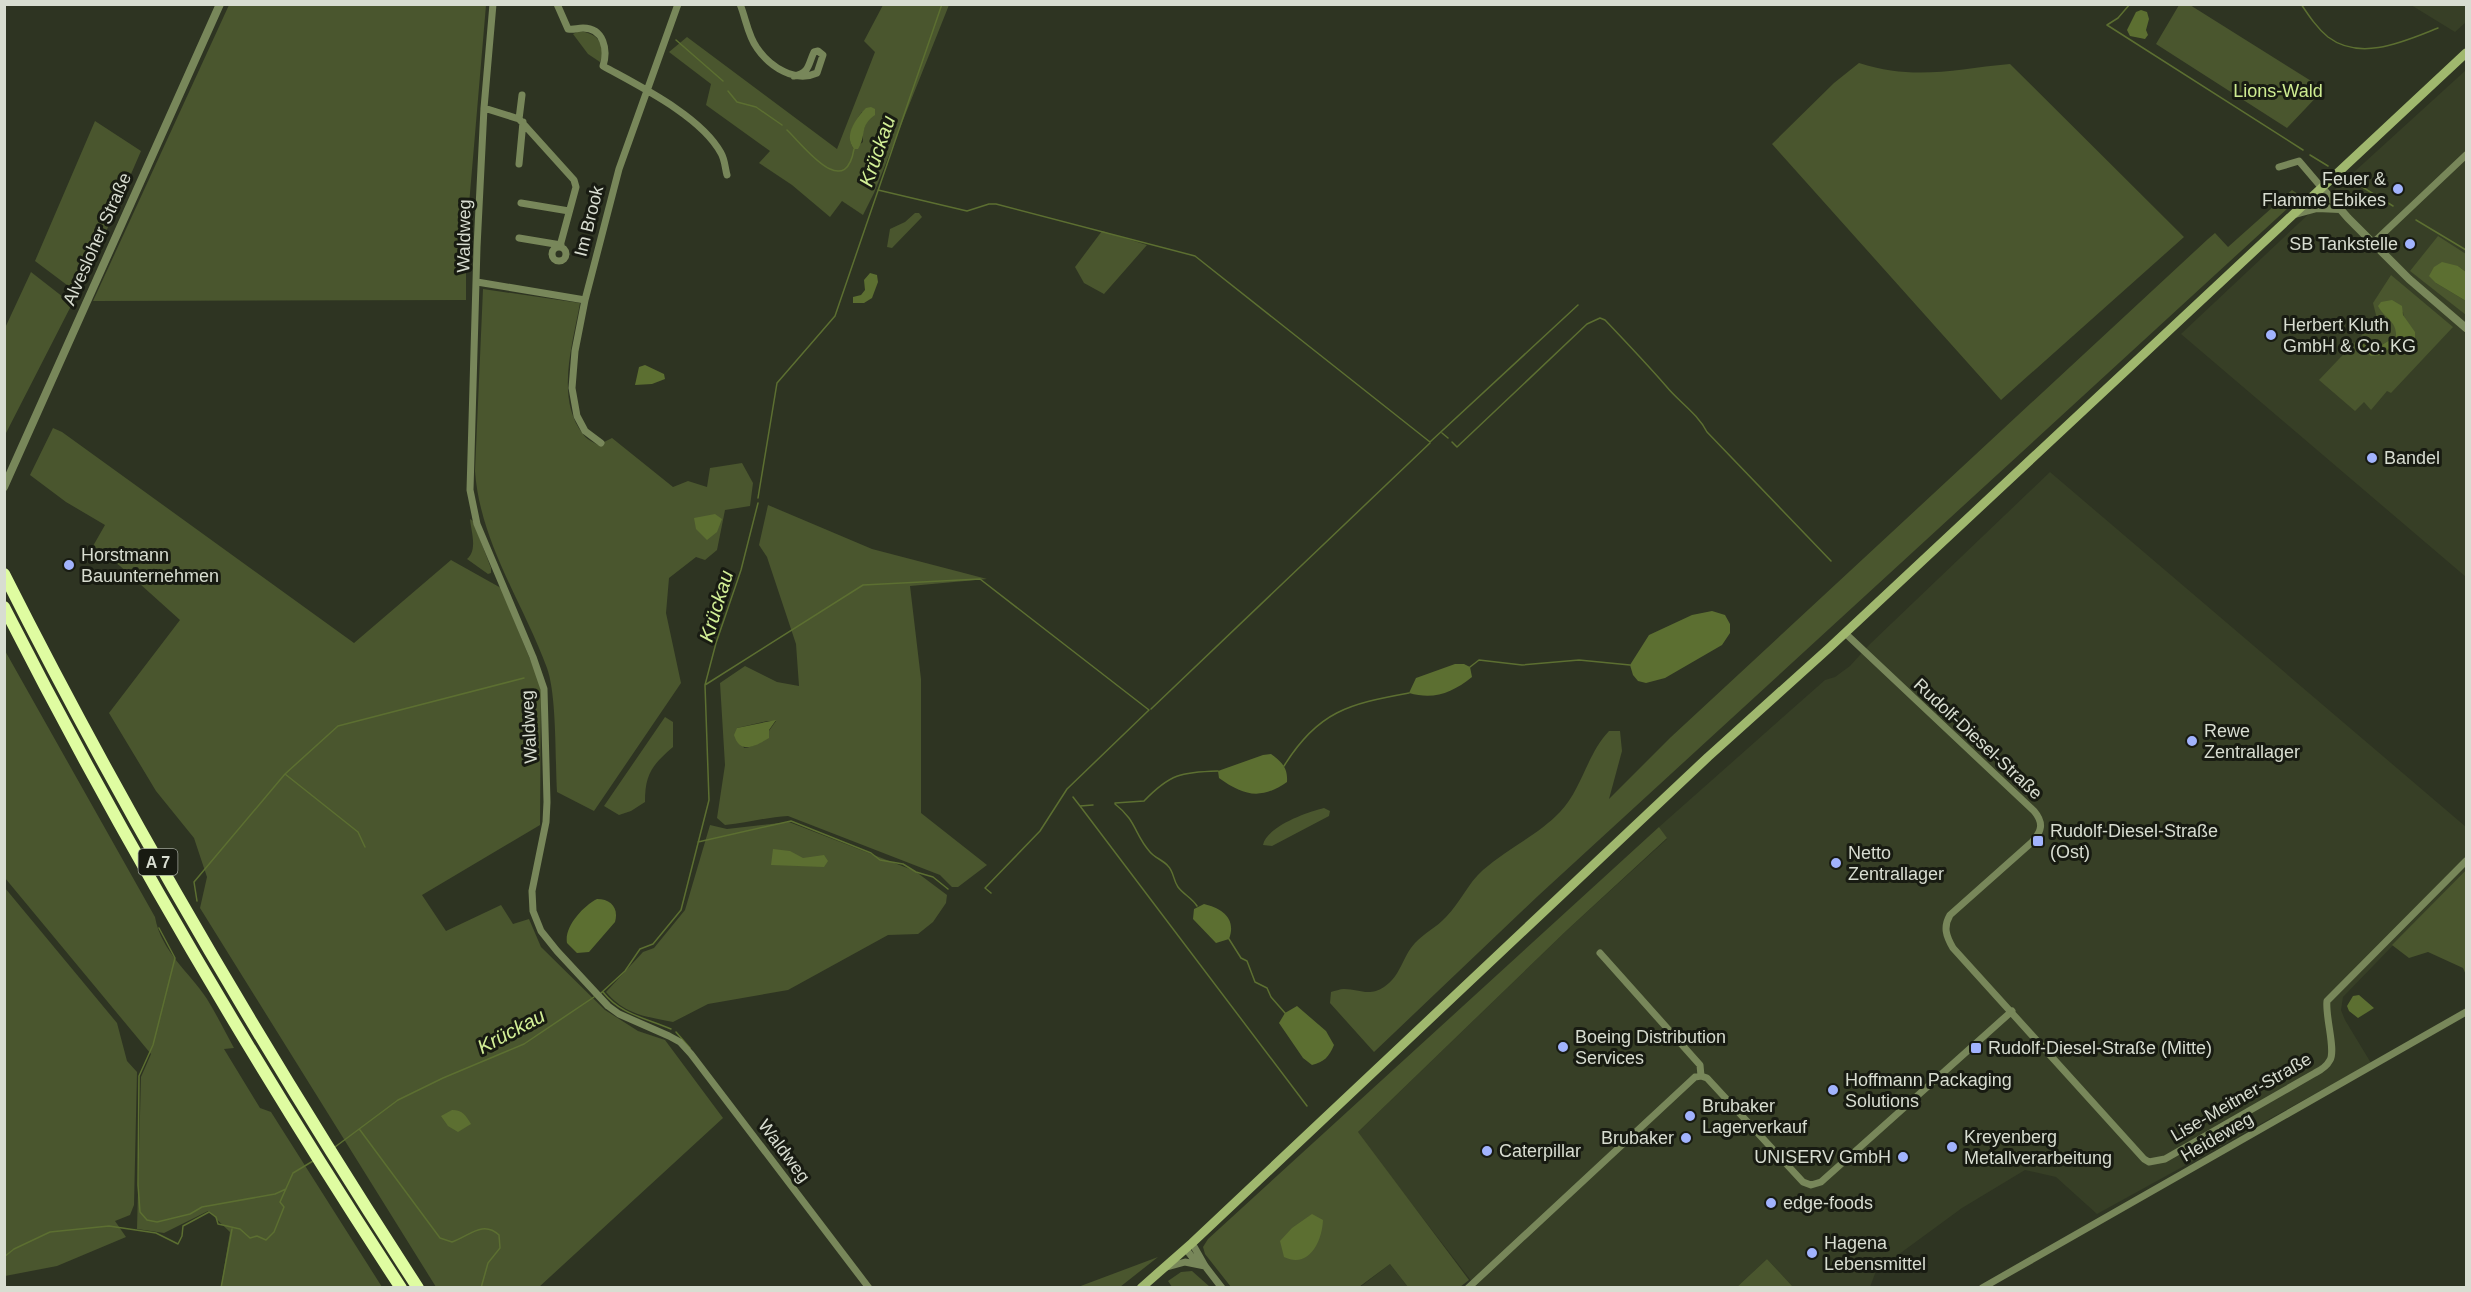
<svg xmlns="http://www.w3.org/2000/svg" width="2471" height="1292" font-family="Arial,sans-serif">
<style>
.built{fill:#373f26}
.green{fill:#4a562e;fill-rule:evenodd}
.water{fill:#5c6f31}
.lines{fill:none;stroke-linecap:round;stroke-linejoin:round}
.stream{stroke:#5c6f31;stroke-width:1.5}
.minor{stroke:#78875a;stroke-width:7}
.tertiary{stroke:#78875a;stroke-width:8}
.secondary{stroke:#a0b86e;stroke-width:9}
.motorway{stroke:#dffca1;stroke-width:12}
.poi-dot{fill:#a1b3fd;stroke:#181b12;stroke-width:2}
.labels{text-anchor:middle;stroke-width:6;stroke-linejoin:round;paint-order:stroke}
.shield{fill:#181b12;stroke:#9ea398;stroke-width:1.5}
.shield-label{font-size:16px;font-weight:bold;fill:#d8ddd1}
.park-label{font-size:18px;fill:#ceec91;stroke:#181b12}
.poi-label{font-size:18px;fill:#d8ddd1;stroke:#181b12;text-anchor:start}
.street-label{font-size:18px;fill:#d8ddd1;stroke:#181b12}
.water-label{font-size:20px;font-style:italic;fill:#d3f096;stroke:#181b12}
</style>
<rect width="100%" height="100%" fill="#2e3422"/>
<path class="built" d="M2411,5H2466V22L2455,32Z
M2466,70V577L2181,334L2331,193Z
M2050,472L2466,827V870L2343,997L2341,1010L2345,1020L2371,1063L2097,1214L2056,1177L2025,1170L1962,1208L1876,1271L1870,1287H1793L1767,1259L1737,1287H1476L1357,1133L1566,931L1667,839L1659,827L1825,680L1835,677L1850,666L1869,645Z
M1390,1264L1408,1287L1359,1288Z"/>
<path class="green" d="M229,5H486L466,240V300L93,301Z
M883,5H949L874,193L863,215L842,201L830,217L792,185L759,163L770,151L706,105L711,84L669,52L687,37L837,149L875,52L864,41ZM862,112L867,120L863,132V142L854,149C845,138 854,122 862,112Z
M2179,5H2190L2324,89L2287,128L2156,44Z
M579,31C597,33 607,44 600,62L588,54L573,34Z
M1859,63C1916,81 1954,69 2010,64L2184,237L2001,400L1772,144L1834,83Z
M95,121L141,151L79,294L35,261Z
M2292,190L2301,196L1539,895L1374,1052L1330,1003L1331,992C1335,991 1340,989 1344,989C1359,989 1369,997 1384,987C1401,976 1402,957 1415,943C1424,933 1437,927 1446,917C1460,903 1468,883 1483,870C1507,849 1538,835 1560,812C1582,789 1587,754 1609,731H1620L1622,751L1609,799L1671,737L2208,239L2215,233L2228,247Z
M915,213H919L922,217L892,248L887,247L890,229L905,222Z
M1102,231L1147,245L1104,294L1084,283L1075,267Z
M2438,236L2466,254V272L2458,266L2436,283L2466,301V315L2410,271Z
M31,272L72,304L5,435V328Z
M2391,275L2453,327L2391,393L2387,391L2371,410L2364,402L2355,411L2319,380L2377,319L2373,303ZM2403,312C2403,321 2414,327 2415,337L2408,343C2393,340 2385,352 2371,355L2361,346L2365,343L2377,348L2396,336C2398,328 2393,321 2386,317Z
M483,289L580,303C573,343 555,399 583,434C586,439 593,442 598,445L612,438L673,487L688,481L707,487L710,468L742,463L753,483L750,506L725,510L717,550L705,560L696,557L669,578L666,613L681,683L594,811L557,792C555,760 557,696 547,668C523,603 480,542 475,471Z
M53,428L62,432L354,643L451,560L501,588L541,686L540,825L422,895L446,931L501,905L513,924L529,919L541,947L605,1010L638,1031L665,1040L723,1118L539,1287H436L200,908L207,877L194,838L156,791L109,713L180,620L120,566L93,546L105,525L66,502L30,475Z
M768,505L872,549L987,579L910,586L921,679V813L987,865L958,887H952L940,875L788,816C767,817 747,823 725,825L717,818L725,765L720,683L745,666L777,682L799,686L796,644L767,557L759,545ZM767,721H776C766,734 762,746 744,748L737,728Z
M470,519L473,521L491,568V573L488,574L467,559C478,550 471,531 470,519Z
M4,649L155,917C161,951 189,972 207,999C217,1015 225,1032 234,1048L224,1049L260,1108L271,1112L382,1287H221L230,1232L208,1211L164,1233L137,1229L141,1077L151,1054L5,878Z
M665,717L673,722V747C652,765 645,774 645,802L631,811L619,815L604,806Z
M1324,808L1330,811L1329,816L1272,846L1263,845C1266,827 1307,812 1324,808Z
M789,822L915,871L947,895L946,903L933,922L918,934L888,935L788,990L708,1004L673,1022C644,1016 626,1015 606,992L643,952L654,948L685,910L710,825L727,829Z
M1659,827L1667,838L1566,931L1358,1132L1469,1280L1460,1287H1408L1390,1264L1359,1287H1231L1205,1254L1203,1247L1208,1239Z
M2466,870V975L2463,968L2428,952L2409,958L2392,945Z
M5,888L117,1023L127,1061L137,1072L134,1205L130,1215L115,1221L126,1237L57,1266L5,1276Z
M1158,1257L1120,1287H1078Z
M1767,1259L1793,1287H1737Z
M1192,1271L1210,1287H1172L1168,1281L1181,1272Z"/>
<path class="water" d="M2141,10L2147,12L2149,19L2146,30L2148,35L2145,39L2130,36L2127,30L2136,12Z
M871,107L875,109V115C859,126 867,135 858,149H854C843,136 856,118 866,108Z
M2442,262L2458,266L2466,272V301L2436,283L2429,276L2434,267Z
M870,273L877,275L878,282L872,298L864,303H853V297L861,295L865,290L864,280Z
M2392,300L2402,306L2403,315L2415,332V339L2412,342L2396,343L2381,355L2371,356L2361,346L2363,344L2377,348L2396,336C2397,321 2384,318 2378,306L2381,302Z
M645,365L664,374L665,379L652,384L635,385L639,367Z
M715,514L722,519L717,532L707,540L696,529L694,518Z
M1712,611L1725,615L1730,624V633L1722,645L1665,678L1646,683L1638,681L1633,675L1630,665L1649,635L1692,615Z
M1455,664H1464L1470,667L1472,677C1452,693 1434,700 1409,693L1416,678Z
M776,720L769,730V738C756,746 740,755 734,735L737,728Z
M1271,754C1282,762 1288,768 1287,782C1261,800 1244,796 1219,778L1218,771L1263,755Z
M773,849L790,851L803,858L824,855L828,861L824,867L771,865Z
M597,899C611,899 619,908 615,922L589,952L577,953L567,943C564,927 583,906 597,899Z
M1204,904C1221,908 1237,918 1229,939L1216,943L1193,919L1194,909Z
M2359,995L2374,1008L2358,1018L2349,1011L2347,1006L2353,996Z
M1297,1006L1326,1031L1334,1045C1329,1057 1324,1062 1312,1065L1303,1058L1279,1023L1285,1013Z
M452,1110C463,1110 466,1116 471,1124L458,1132L448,1126L441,1116Z
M1312,1214L1323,1220C1322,1242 1309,1269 1284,1257L1280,1241L1292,1228Z"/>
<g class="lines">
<path class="stream" d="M2130,4L2118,18L2107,25L2303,150
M2301,4C2309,16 2317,28 2328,37C2361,62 2405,41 2438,28
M676,40L723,81
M728,91L737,102L756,107L782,125
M787,130C803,145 845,202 854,149
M2310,155L2328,166
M2351,180L2393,206
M878,190L967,211L989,204H996L1195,256L1430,442L1578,305
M2416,220L2466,250
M1442,433L1448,438
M1452,442L1457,447L1587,324L1600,318L1605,320C1626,342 1646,363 1666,386C1679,402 1697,413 1707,432L1831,561
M758,498L777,383L835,316L942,4
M1470,667L1479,660L1522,665L1579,660L1630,665
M705,685L863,585L980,579L1149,710L1067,789L1040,831L985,888L991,893
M1151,709L1430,443
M1284,766C1318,711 1349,704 1409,693
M285,774L358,832L365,847
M1073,797L1080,806L1093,805
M1115,803L1144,801C1170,774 1181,772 1218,771
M1115,804C1137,821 1134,834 1150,852C1155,858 1163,860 1168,866C1174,872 1173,880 1178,887C1183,894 1192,898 1197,906
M1080,806L1307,1106
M698,842L791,821L871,853L880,860L903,864L916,872L933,877L948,889
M197,901L194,882L285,774L338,726L524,678
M159,928L175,958L153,1045L139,1076L138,1185L140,1212L147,1220L157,1222L190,1214L202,1207L275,1194L286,1189
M1229,939L1241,958L1247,961L1255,982L1267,988L1271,997L1285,1013
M603,992C621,1015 646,1018 671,1029
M601,993L625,971L640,949L653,944L681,910L709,800L705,685L716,643L741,570L758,503
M676,1032L690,1048
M360,1130L440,1238L452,1242C469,1236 483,1220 499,1235L500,1248L488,1263L481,1288
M335,1147L398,1100L443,1078L524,1044L594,997
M4,1257L14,1249L50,1232L109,1226L156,1233L178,1244L182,1236L183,1226L209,1212L216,1217L218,1224L240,1229L250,1238L257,1236L266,1240L274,1232L284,1207L280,1202L293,1173L313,1161
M221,1288L232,1229"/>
<path class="minor" d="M493,4L484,108L477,247L470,490L477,524L533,657L544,689L547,802L546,822L532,891L533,911L541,931L557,951L608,1006L619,1014L669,1036L680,1042L691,1054L869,1288
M557,4L568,29C574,30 577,28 583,28C604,28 608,50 603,66C639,86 701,116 721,153C725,160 725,168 727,175
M740,4C746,19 748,36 757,48C770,67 795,83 817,73L823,55L818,51L814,52C808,64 810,73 794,76
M484,108L519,119L574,180L576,187L560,246
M519,119L522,95
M519,164L523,122
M2279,167L2299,161L2322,188
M521,203L569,211
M519,238L561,245
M2373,243L2466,155
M552 254a7 7 0 1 1 14 0a7 7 0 1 1-14 0Z
M477,282L585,300
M601,443L585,431L577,416L572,388L575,351L585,300L619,169L678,4
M1845,633L2034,811C2044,823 2042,831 2032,842L1950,915C1943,927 1946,936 1953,948L2144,1159L2149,1162L2165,1159L2315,1073C2321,1070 2327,1066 2330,1060C2336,1050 2325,1016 2327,1001L2466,861
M1600,953L1700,1065L1701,1076
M1192,1243L1205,1266L1222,1288
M1186,1249L1192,1257L1201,1263
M1167,1267L1185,1262L1205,1266
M1468,1288L1695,1077L1701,1076L1707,1078L1803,1182L1811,1185L1821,1182L2012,1011
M1982,1288L2466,1012"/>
<path class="tertiary" d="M2322,188L2348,218L2409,279L2466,328
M2295,214L2317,208L2340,209
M4,487L220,4"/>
<path class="secondary" d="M1141,1288L1192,1243L1708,757L1829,648L2466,53"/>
<path class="motorway" d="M4,574C128,820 268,1057 418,1288
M4,607C123,841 257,1068 401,1288"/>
</g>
<g class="poi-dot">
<circle cx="2398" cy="189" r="6"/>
<circle cx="2410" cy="244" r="6"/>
<circle cx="2271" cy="335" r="6"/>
<circle cx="2372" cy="458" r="6"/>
<circle cx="69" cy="565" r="6"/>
<circle cx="2192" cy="741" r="6"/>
<rect x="2032" y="835" width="12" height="12" rx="3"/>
<circle cx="1836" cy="863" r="6"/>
<circle cx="1563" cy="1047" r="6"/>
<rect x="1970" y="1042" width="12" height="12" rx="3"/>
<circle cx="1833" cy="1090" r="6"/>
<circle cx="1690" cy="1116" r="6"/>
<circle cx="1686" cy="1138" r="6"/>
<circle cx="1952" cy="1147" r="6"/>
<circle cx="1487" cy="1151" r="6"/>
<circle cx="1903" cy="1157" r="6"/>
<circle cx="1771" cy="1203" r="6"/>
<circle cx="1812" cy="1253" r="6"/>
</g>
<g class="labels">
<rect class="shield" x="138.5" y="849" width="39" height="26" rx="4.5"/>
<g class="shield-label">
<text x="158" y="868">A 7</text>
</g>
<g class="park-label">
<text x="2278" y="97">Lions-Wald</text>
</g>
<g class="poi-label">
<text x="2386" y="185" text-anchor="end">Feuer &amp;<tspan x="2386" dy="21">Flamme Ebikes</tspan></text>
<text x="2398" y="250" text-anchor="end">SB Tankstelle</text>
<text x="2283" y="331">Herbert Kluth<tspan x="2283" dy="21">GmbH &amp; Co. KG</tspan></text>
<text x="2384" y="464">Bandel</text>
<text x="81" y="561">Horstmann<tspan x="81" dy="21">Bauunternehmen</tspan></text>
<text x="2204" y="737">Rewe<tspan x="2204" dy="21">Zentrallager</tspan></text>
<text x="2050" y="837">Rudolf-Diesel-Straße<tspan x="2050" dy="21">(Ost)</tspan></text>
<text x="1848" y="859">Netto<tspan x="1848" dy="21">Zentrallager</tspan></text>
<text x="1575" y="1043">Boeing Distribution<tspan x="1575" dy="21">Services</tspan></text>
<text x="1988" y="1054">Rudolf-Diesel-Straße (Mitte)</text>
<text x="1845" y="1086">Hoffmann Packaging<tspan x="1845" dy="21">Solutions</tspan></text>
<text x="1702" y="1112">Brubaker<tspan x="1702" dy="21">Lagerverkauf</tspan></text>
<text x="1964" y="1143">Kreyenberg<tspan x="1964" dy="21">Metallverarbeitung</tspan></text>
<text x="1674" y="1144" text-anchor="end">Brubaker</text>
<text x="1499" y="1157">Caterpillar</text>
<text x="1891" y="1163" text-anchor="end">UNISERV GmbH</text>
<text x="1783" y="1209">edge-foods</text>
<text x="1824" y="1249">Hagena<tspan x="1824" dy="21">Lebensmittel</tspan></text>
</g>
<g class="street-label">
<text transform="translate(589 221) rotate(-76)" y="6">Im Brook</text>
<text transform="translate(464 236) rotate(-89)" y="6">Waldweg</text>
<text transform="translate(97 239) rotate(-66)" y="6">Alvesloher Straße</text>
<text transform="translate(529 727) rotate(-93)" y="6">Waldweg</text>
<text transform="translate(1978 739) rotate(43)" y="6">Rudolf-Diesel-Straße</text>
<text transform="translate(2241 1097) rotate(-30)" y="6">Lise-Meitner-Straße</text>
<text transform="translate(2217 1137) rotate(-30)" y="6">Heideweg</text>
<text transform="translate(784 1151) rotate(53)" y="6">Waldweg</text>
</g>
<g class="water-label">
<text transform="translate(877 151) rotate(-71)" y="7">Krückau</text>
<text transform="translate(716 606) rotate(-73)" y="7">Krückau</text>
<text transform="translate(511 1031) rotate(-28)" y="7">Krückau</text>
</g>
</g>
<rect width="2471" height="1292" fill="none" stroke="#d8ddd1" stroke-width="12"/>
</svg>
